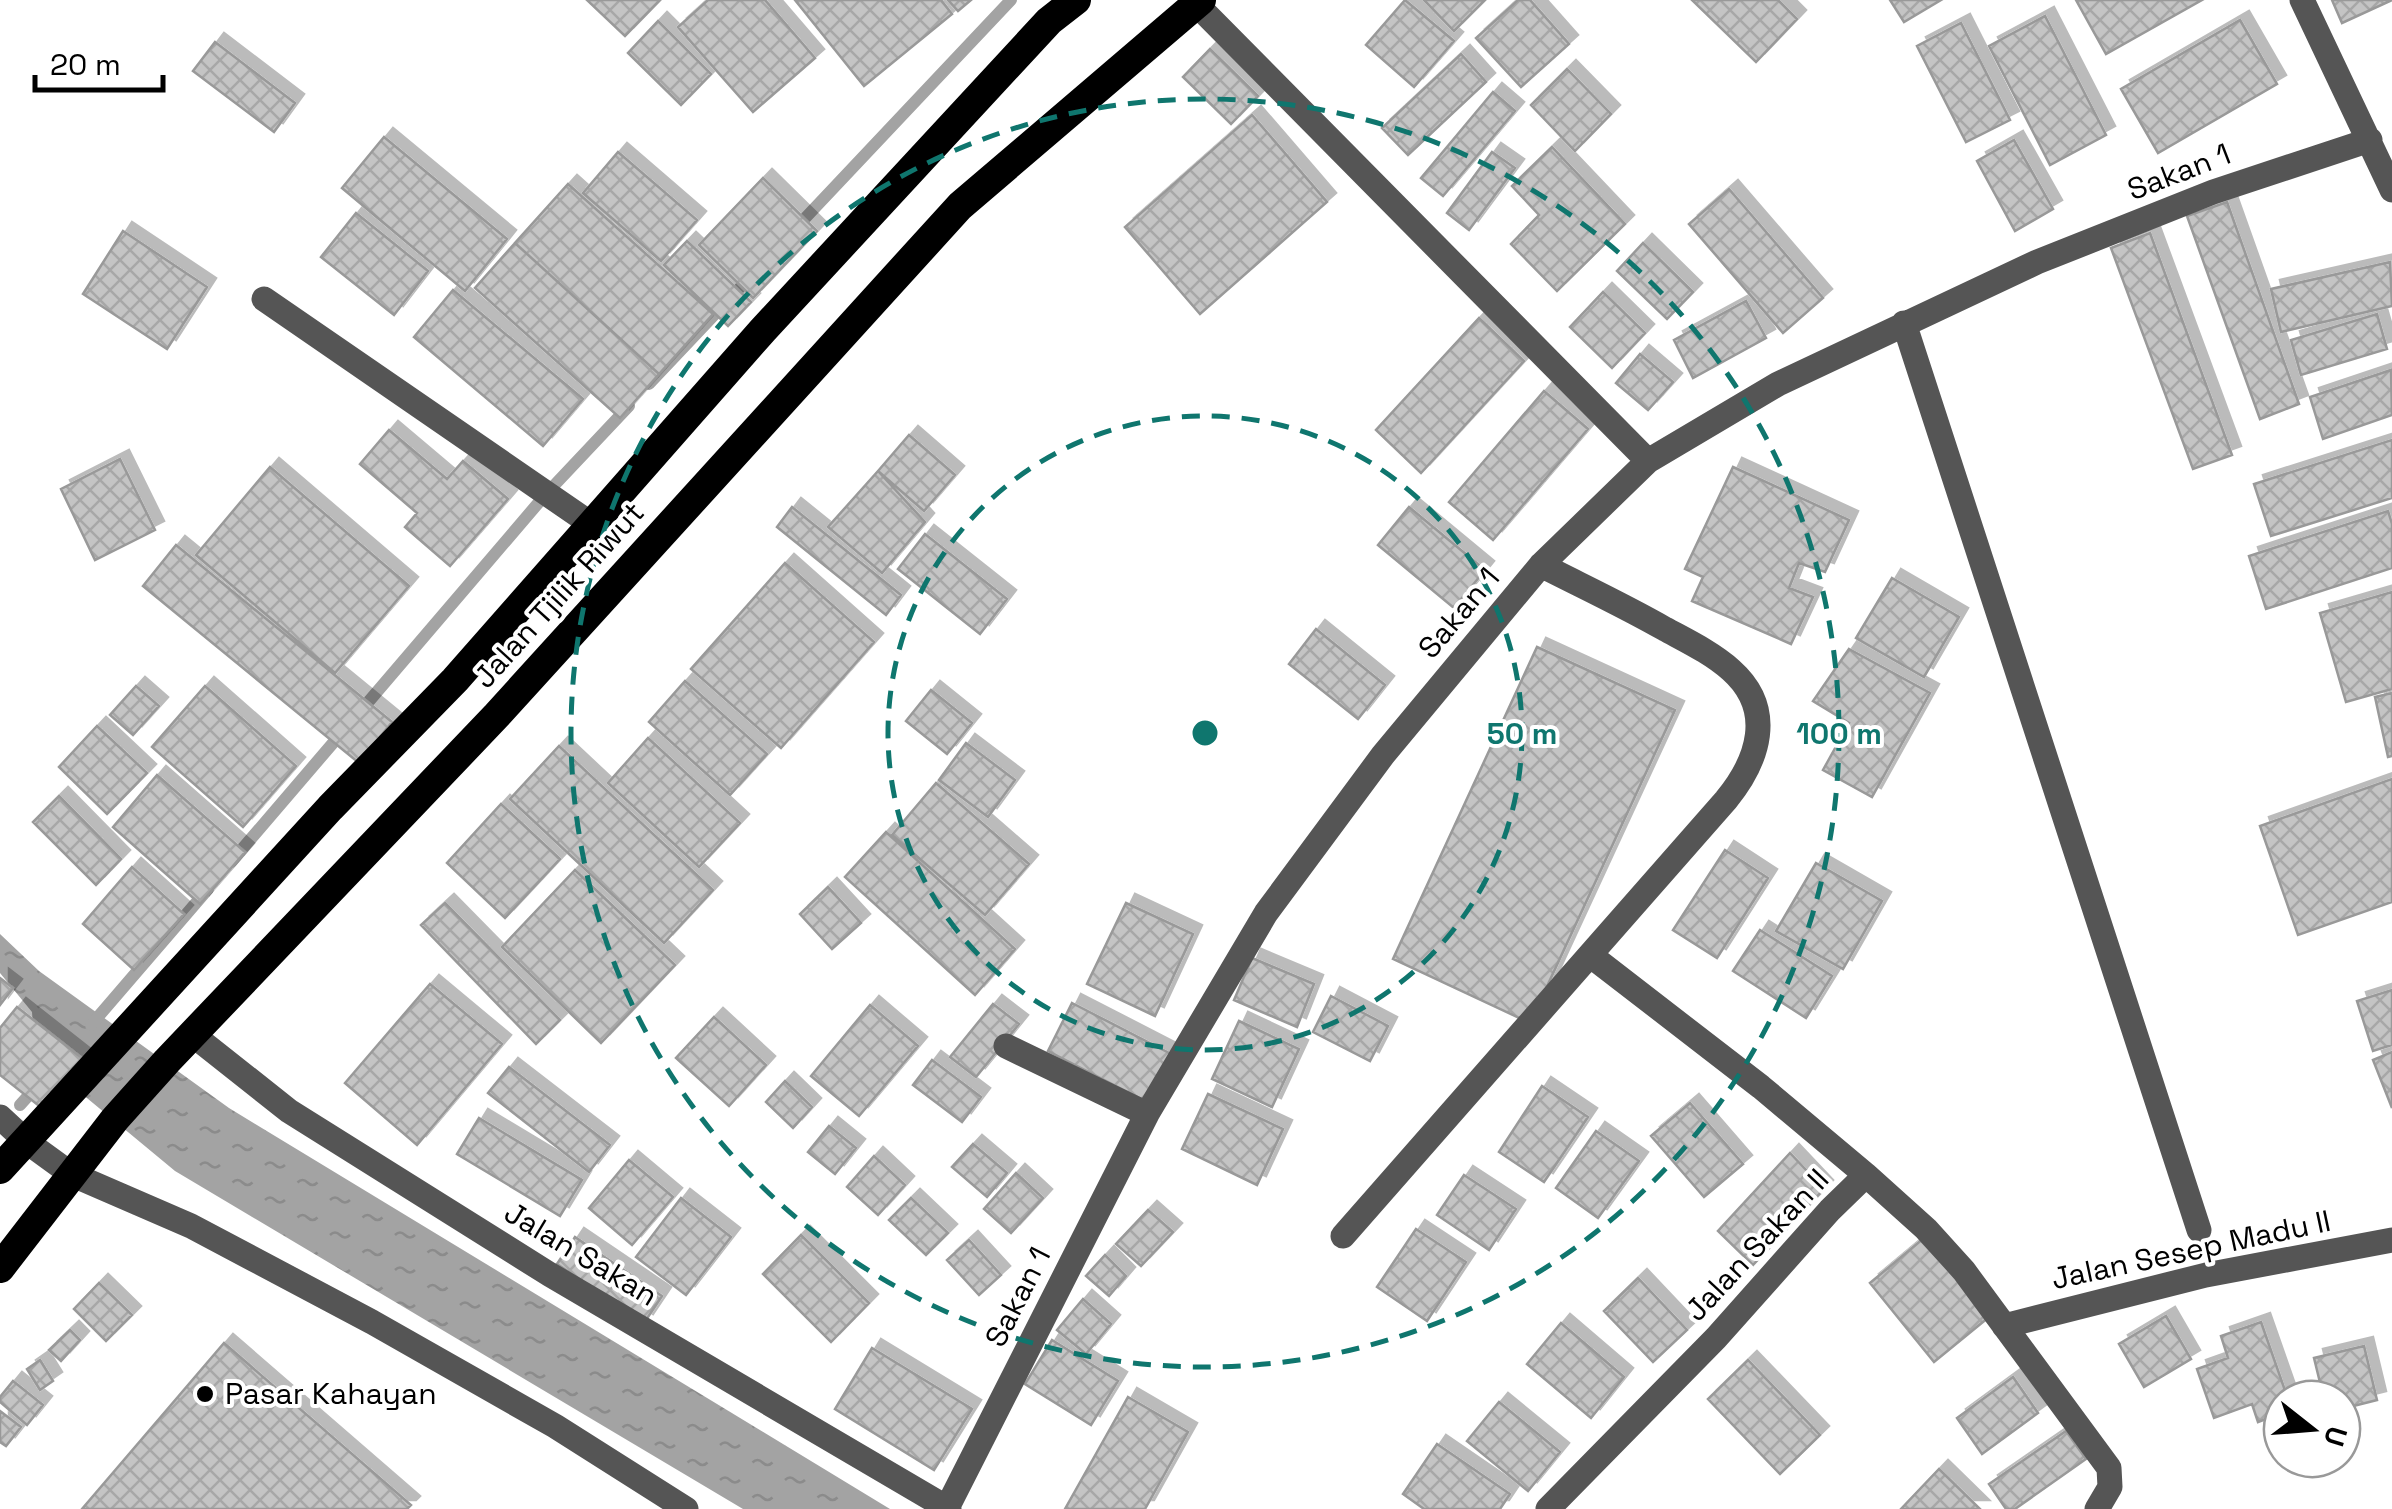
<svg xmlns="http://www.w3.org/2000/svg" width="2392" height="1509" font-family="'Space Grotesk',sans-serif">
<style>
.water{fill:url(#water-ripples)}
.lines{fill:none;stroke-linecap:round;stroke-linejoin:round}
.stream{stroke:#a3a3a3;stroke-width:12}
.building{fill:url(#building-cross-hatch);stroke:#999;stroke-width:2.5;filter:url(#shadow)}
.minor{stroke:#555;stroke-width:25}
.highway{stroke:#000;stroke-width:30}
.ring{fill:none;stroke:#0f766e;stroke-width:5;stroke-dasharray:18 12}
.poi-dot{fill:#000;stroke:#fff;stroke-width:4}
.labels{text-anchor:middle;stroke-width:8;stroke-linejoin:round;paint-order:stroke}
.street-label{font-size:30px;fill:#000;stroke:#fff}
.poi-label{font-size:30px;fill:#000;stroke:#fff;text-anchor:start}
.centre{fill:#0f766e;stroke:#fff;stroke-width:5}
.ring-label{font-size:30px;text-anchor:middle;font-weight:bold;fill:#0f766e;stroke:#fff;stroke-width:8;stroke-linejoin:round;paint-order:stroke}
</style>
<defs>
<pattern id="water-ripples" width="26" height="14" patternUnits="userSpaceOnUse" patternTransform="scale(2.5)"><rect width="26" height="14" fill="#a3a3a3"/><path d="M2 4q2-2 4 0t4 0M15 11q2-2 4 0t4 0" fill="none" stroke="#8b8b8b"/></pattern>
<pattern id="building-cross-hatch" width="8" height="8" patternUnits="userSpaceOnUse" patternTransform="scale(2.5)"><rect width="8" height="8" fill="#c4c4c4"/><path d="M0 0l8 8M0 8l8-8" fill="none" stroke="#a7a7a7"/></pattern>
<filter id="shadow"><feDropShadow dx="9" dy="-9" stdDeviation="0" flood-color="#0004"/></filter>
</defs>
<rect width="100%" height="100%" fill="#fff"/>
<path class="water" d="M0,934L39,971L229,1108L890,1509H743L175,1171L35,1055L32,1012L0,973Z"/>
<g class="lines">
<path class="stream" d="M793,231L1011,0
M649,384L752,275
M358,714L546,494L629,406
M231,862L345,729
M91,1025L208,889
M20,1105L38,1085"/>
</g>
<path class="building" d="M587,0H660L625,36Z
M708,0H765L815,58L753,112L678,27Z
M795,0H941L952,14L864,86Z
M948,0H971L958,11Z
M1405,0L1454,41L1414,87L1366,45Z
M1424,0H1485L1454,31Z
M1518,0H1530L1569,44L1521,87L1476,38Z
M1692,0H1778L1797,19L1756,62Z
M1890,0H1941L1904,22Z
M2076,0H2202L2106,54Z
M2332,0H2392L2342,23Z
M2045,16L2106,135L2050,165L1989,46Z
M2240,20L2277,84L2158,153L2121,89Z
M658,21L711,74L681,105L628,53Z
M1961,23L2010,120L1966,142L1917,46Z
M215,42L295,103L274,132L193,71Z
M1210,49L1258,96L1231,124L1183,77Z
M1461,54L1486,82L1408,155L1382,128Z
M1567,69L1611,114L1575,151L1531,105Z
M1493,92L1515,111L1443,196L1421,178Z
M1252,115L1327,202L1200,314L1125,227Z
M384,137L507,239L465,291L342,188Z
M2014,140L2053,209L2015,231L1977,161Z
M1552,147L1625,224L1557,291L1511,244L1539,215L1512,186Z
M618,152L697,220L661,261L583,193Z
M1492,152L1515,168L1469,230L1447,213Z
M763,178L817,231L753,298L699,245Z
M568,184L713,314L659,374L515,243Z
M1729,189L1823,298L1783,333L1689,224Z
M2227,202L2299,404L2260,419L2187,216Z
M356,213L428,271L394,315L321,257Z
M123,231L207,287L167,349L83,294Z
M2150,233L2232,455L2193,469L2111,248Z
M687,241L751,302L728,326L664,265Z
M515,243L659,374L620,418L475,288Z
M1643,243L1693,292L1667,319L1617,271Z
M2390,262L2392,306L2281,332L2271,289Z
M453,290L583,399L543,446L414,337Z
M1603,292L1645,333L1612,368L1570,327Z
M1746,301L1766,338L1693,378L1674,340Z
M2377,314L2387,349L2301,375L2291,340Z
M1479,318L1524,361L1421,473L1376,430Z
M1640,354L1673,382L1648,410L1616,383Z
M2391,370L2392,415L2323,439L2310,397Z
M1544,391L1588,429L1493,540L1449,502Z
M389,430L447,479L463,461L508,499L450,566L405,527L417,513L360,464Z
M909,435L955,475L924,511L878,471Z
M2392,440V498L2271,536L2254,484Z
M120,459L155,530L95,560L61,489Z
M270,467L409,586L335,673L196,555Z
M1733,467L1849,520L1825,572L1799,563L1789,588L1813,597L1791,644L1692,601L1703,577L1685,569Z
M878,471L925,522L882,573L828,527Z
M792,507L901,595L886,615L777,527Z
M1409,507L1485,570L1454,608L1378,545Z
M2388,511L2392,524V568L2266,609L2249,556Z
M925,534L1007,599L980,634L898,569Z
M176,545L392,722L359,763L143,586Z
M785,563L874,642L781,748L691,669Z
M1892,578L1959,617L1924,677L1856,638Z
M2392,592V689L2346,702L2320,613Z
M1316,629L1385,685L1358,719L1289,664Z
M1537,647L1675,710L1530,1023L1393,959Z
M1849,649L1930,693L1872,797L1823,770L1849,723L1813,701Z
M685,681L767,754L730,795L649,722Z
M136,686L159,706L133,735L110,715Z
M205,686L296,766L243,827L152,747Z
M931,690L972,723L947,754L906,721Z
M2392,693V756L2388,757L2375,697Z
M97,726L147,773L107,814L59,767Z
M648,738L740,823L699,867L608,783Z
M966,743L1015,780L988,817L939,780Z
M559,746L713,890L664,943L510,799Z
M157,775L245,852L200,904L113,827Z
M2392,779V902L2298,935L2260,826Z
M936,783L1029,864L985,915L892,835Z
M59,796L121,859L96,885L33,822Z
M501,804L560,859L505,918L447,863Z
M886,832L1015,949L975,995L845,877Z
M1725,850L1768,878L1717,958L1673,930Z
M1816,863L1882,901L1843,969L1776,931Z
M132,867L184,914L134,970L83,924Z
M575,870L675,965L601,1043L502,947Z
M828,887L861,923L832,949L800,914Z
M445,903L560,1020L536,1044L421,925Z
M1126,903L1193,934L1155,1016L1087,984Z
M1760,930L1832,976L1806,1018L1733,971Z
M1252,958L1314,984L1297,1027L1234,1000Z
M0,978L13,988L0,1005Z
M430,984L502,1044L417,1145L345,1083Z
M2392,990V1045L2373,1051L2357,1001Z
M1331,996L1388,1026L1370,1061L1313,1032Z
M1072,1003L1173,1055L1149,1103L1048,1051Z
M993,1004L1019,1024L976,1077L950,1057Z
M870,1005L918,1046L859,1116L811,1076Z
M17,1007L83,1059L43,1109L0,1075V1028Z
M714,1017L766,1065L729,1106L676,1058Z
M1239,1021L1299,1049L1272,1107L1212,1079Z
M2392,1052V1108L2373,1060Z
M932,1060L981,1097L962,1122L913,1085Z
M509,1067L610,1145L589,1172L488,1093Z
M785,1081L812,1107L793,1128L766,1102Z
M1542,1086L1588,1117L1544,1182L1499,1152Z
M1208,1094L1283,1129L1257,1185L1182,1149Z
M1690,1103L1743,1164L1704,1197L1651,1136Z
M479,1118L582,1180L560,1216L457,1154Z
M829,1126L856,1148L835,1174L808,1152Z
M1596,1131L1639,1161L1598,1218L1556,1188Z
M973,1144L1007,1173L987,1197L952,1167Z
M1790,1153L1824,1189L1753,1265L1718,1231Z
M874,1156L905,1185L878,1215L847,1187Z
M629,1160L673,1197L632,1245L589,1208Z
M1016,1173L1043,1198L1011,1233L984,1209Z
M1464,1175L1516,1209L1489,1250L1437,1215Z
M681,1198L731,1237L686,1295L636,1257Z
M911,1198L948,1233L926,1255L889,1220Z
M1148,1210L1173,1232L1141,1266L1116,1244Z
M1416,1229L1466,1262L1427,1321L1377,1287Z
M801,1235L869,1303L831,1342L763,1274Z
M575,1237L662,1296L644,1323L557,1264Z
M1924,1238L1989,1317L1934,1362L1870,1283Z
M969,1240L1001,1275L979,1295L947,1260Z
M1105,1255L1126,1276L1109,1296L1086,1276Z
M1638,1278L1687,1330L1653,1362L1604,1311Z
M99,1283L132,1315L106,1341L74,1309Z
M1083,1299L1111,1324L1086,1354L1057,1330Z
M2166,1316L2191,1359L2144,1387L2119,1344Z
M2261,1322L2288,1399H2282V1413L2258,1422L2252,1404L2214,1418L2197,1369L2228,1358L2221,1336Z
M1561,1323L1624,1377L1591,1418L1527,1364Z
M70,1330L80,1340L61,1361L49,1350Z
M1052,1340L1118,1381L1091,1425L1025,1384Z
M224,1343L411,1505L407,1509H82Z
M2364,1346L2377,1400L2342,1409V1399H2324L2314,1358Z
M872,1348L972,1409L934,1470L835,1409Z
M40,1360L53,1381L40,1390L27,1369Z
M1748,1360L1820,1435L1780,1474L1708,1399Z
M2013,1377L2038,1413L1982,1454L1957,1418Z
M13,1381L43,1405L27,1425L0,1402V1397Z
M1128,1397L1188,1432L1145,1509H1065Z
M1499,1402L1560,1452L1528,1491L1467,1441Z
M0,1411L21,1427L6,1446L0,1442Z
M2066,1431L2086,1459L2015,1509H2006L1989,1484Z
M1437,1444L1510,1494L1500,1509H1424L1403,1494Z
M1939,1469L1980,1509H1901Z"/>
<g class="lines">
<path class="minor" d="M2302,0L2392,190
M1196,4L1648,461
M264,299L591,524
M1904,323L2199,1230
M1590,955L1761,1087L1866,1175
M193,1035L289,1111L549,1274L949,1509
M1006,1046L1147,1114
M0,1117L27,1142L71,1174L191,1226L372,1322L555,1426L686,1509
M1343,1236L1726,800C1758,761 1776,710 1731,670C1712,653 1687,641 1665,629C1625,606 1582,586 1541,565
M2004,1326L2206,1275L2392,1240
M947,1508L1147,1114L1266,913L1383,755L1541,565L1648,461L1778,384L2037,262L2213,192L2370,140
M1548,1509L1716,1338L1830,1210L1866,1175L1926,1229L1964,1271L2109,1468L2110,1487L2097,1509"/>
<path class="highway" d="M0,1169L330,808L455,680L763,330L1049,21L1076,0
M0,1268L115,1119L167,1061L497,715L960,206L1201,0"/>
</g>
<g class="ring">
<circle cx="1205" cy="733" r="317"/>
<circle cx="1205" cy="733" r="634"/>
</g>
<circle class="poi-dot" cx="205" cy="1394" r="10"/>
<g class="labels">
<g class="street-label">
<text transform="translate(2179 172) rotate(-21)" y="10">Sakan 1</text>
<text transform="translate(559 595) rotate(-48)" y="10">Jalan Tjilik Riwut</text>
<text transform="translate(1459 613) rotate(-50)" y="10">Sakan 1</text>
<text transform="translate(1757 1245) rotate(-47)" y="10">Jalan Sakan II</text>
<text transform="translate(2191 1250) rotate(-12)" y="10">Jalan Sesep Madu II</text>
<text transform="translate(581 1254) rotate(31)" y="10">Jalan Sakan</text>
<text transform="translate(1018 1297) rotate(-63)" y="10">Sakan 1</text>
</g>
<g class="poi-label">
<text x="225" y="1404">Pasar Kahayan</text>
</g>
</g>
<circle cx="1205" cy="733" r="15" class="centre"/>
<g class="ring-label">
<text x="1522" y="744">50 m</text>
<text x="1839" y="744">100 m</text>
</g>
<g transform="translate(2312 1429) rotate(107)"><circle r="48" fill="#ffffff" stroke="#999999" stroke-width="2.5"/>
<path d="M0-8L18 38L0 25L-18 38Z" fill="#000000"/>
<text y="-15" font-size="28" font-weight="bold" text-anchor="middle" fill="#000000">U</text>
</g>
<path d="M35 75v15h128v-15" fill="none" stroke="#000000" stroke-width="5"/>
<text x="50" y="75" font-size="30" fill="#000000" stroke="#ffffff" stroke-width="8" paint-order="stroke">20 m</text>
</svg>
